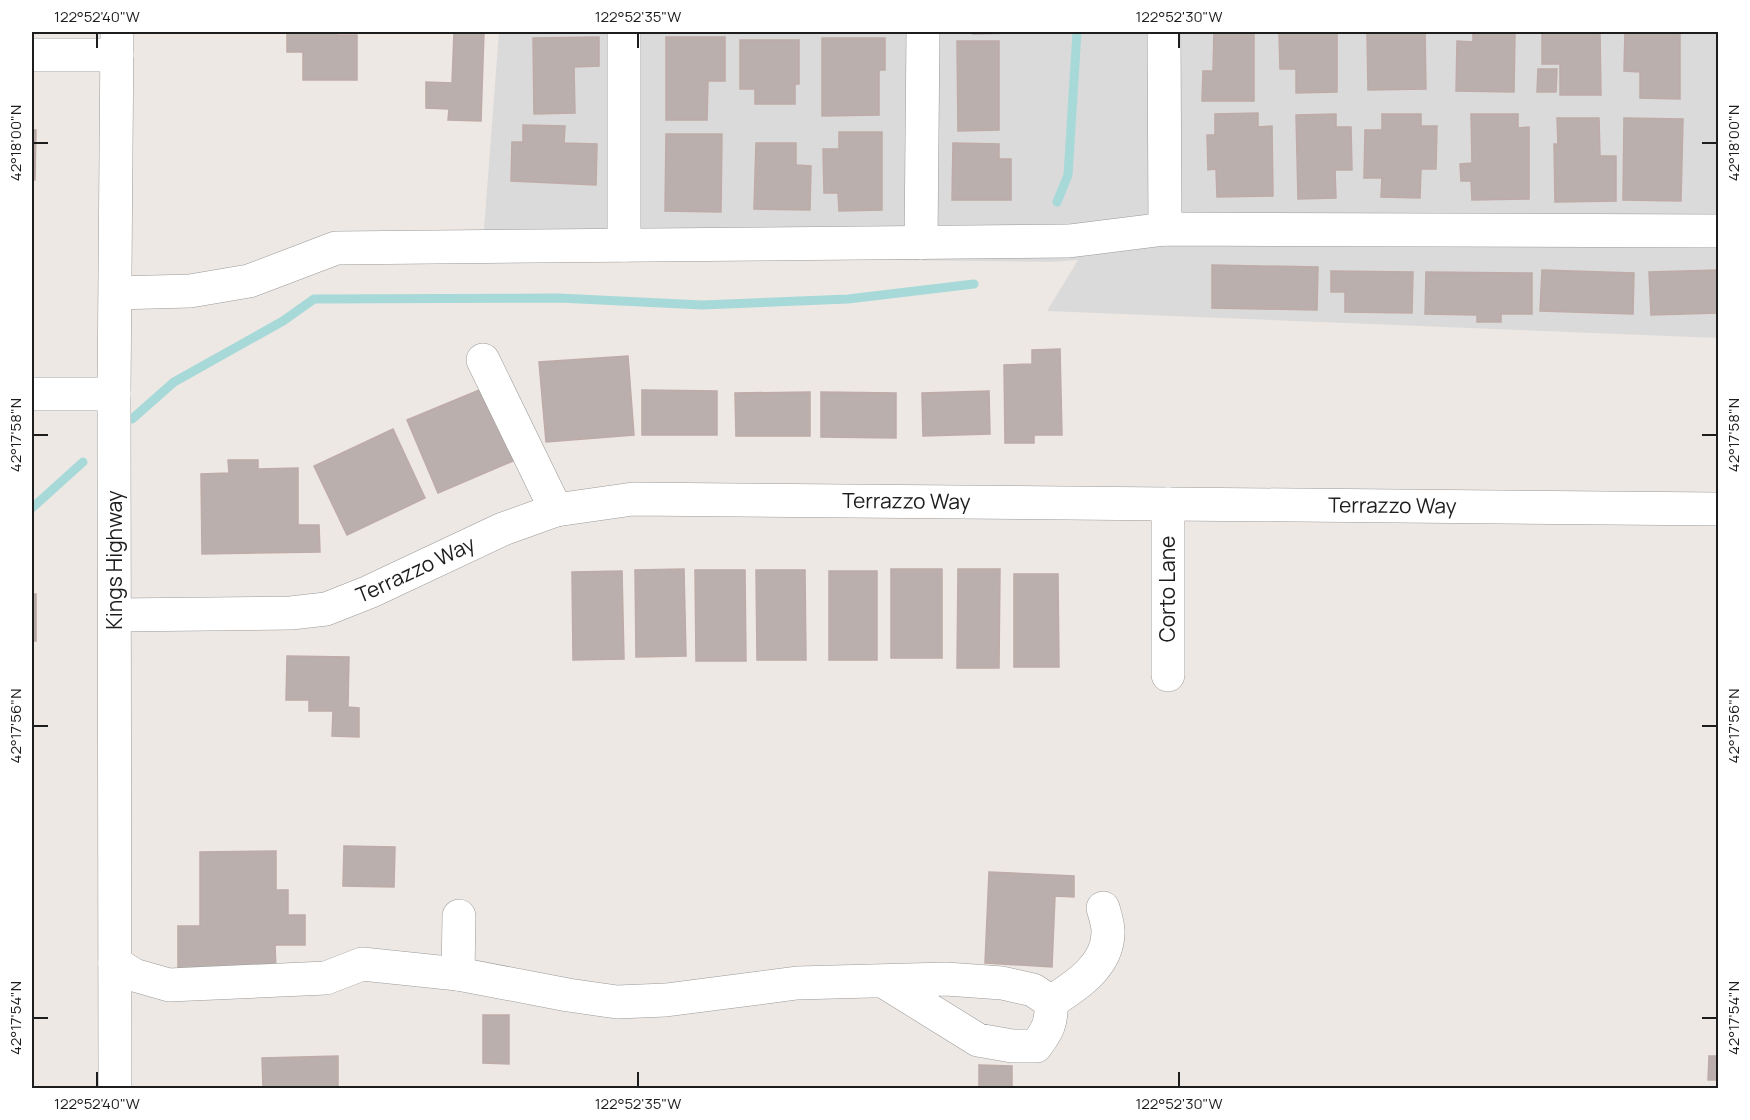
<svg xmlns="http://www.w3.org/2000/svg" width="1750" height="1120" font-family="Manrope,sans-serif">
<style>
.residential{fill:#dbdada}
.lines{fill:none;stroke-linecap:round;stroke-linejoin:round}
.stream{stroke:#a7d9d8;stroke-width:9}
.building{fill:#baafad;stroke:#beaba7;stroke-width:1.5}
.minor-casing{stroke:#9a9a9a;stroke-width:34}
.minor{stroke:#fff;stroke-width:33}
.ticks{fill:none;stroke:#1d1d1d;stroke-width:2}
.labels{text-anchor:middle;stroke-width:4.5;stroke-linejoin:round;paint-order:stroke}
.street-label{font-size:21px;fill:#1d1d1d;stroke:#fff}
.neatline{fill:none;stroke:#1d1d1d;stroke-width:2}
.ticks-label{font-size:15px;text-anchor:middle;fill:#1d1d1d}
</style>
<rect width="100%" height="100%" fill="#eee8e4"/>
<path class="residential" d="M499,32H1718V338L1047,311L1078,260L1052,262L482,255Z"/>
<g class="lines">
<path class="stream" d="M1057,202L1068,175L1077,32
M132,419L174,382L283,321L314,299L559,298L702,305L848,299L974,284
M32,508L83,462"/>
</g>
<path class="building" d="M287,32H337L336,35H357V80H303V52H287Z
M454,32H484L481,121L448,120L449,109L426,108V82L452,83Z
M973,32H1016V33L973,34Z
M1214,32H1254V101H1202L1203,71H1213Z
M1279,32H1337V92L1296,93V69H1280Z
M1367,32H1425L1426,89L1368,90Z
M1473,32H1515L1514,92L1456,91L1457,41L1473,42Z
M1542,32H1600L1601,95H1560V64H1542Z
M1625,32H1680V99L1640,98V72L1624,71Z
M599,37V66L574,67L575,113L534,114L533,38Z
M666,37H725V81H708L707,120H666Z
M822,38H885V70H879V115L822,116Z
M740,40H799V84H795V104H755V89H740Z
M957,41H999V130L958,131Z
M1538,69H1557L1556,92H1537Z
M1258,113V127L1272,126L1273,196L1217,197L1216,169L1208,170L1207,135H1215V114Z
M1336,114V127H1351L1352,170H1335L1336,198L1298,199L1296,115Z
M1382,114H1421V126H1437L1436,169H1421L1420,198L1381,197L1382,178H1364L1365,130H1382Z
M1471,114H1518V128L1529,127V199L1472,200L1471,181H1461L1460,164L1472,163Z
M1557,118H1599L1600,156H1616V201L1555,202L1554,144H1558Z
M1624,118L1683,119L1681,201L1623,200Z
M523,125L565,126L564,143L597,144L596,185L511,181L512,142H523Z
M32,130H36L35,180H32Z
M839,132H882V210L839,211L838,193H824L823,149H839Z
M666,134H722L721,212L665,211Z
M756,143H796V165L811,166L810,210L754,209Z
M953,143L999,144V159H1011V200H952Z
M1212,265L1318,267L1317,310L1212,308Z
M1542,270L1634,273L1633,314L1540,311Z
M1718,270V313L1651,315L1649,272Z
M1331,271L1413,272L1412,313L1345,312V292H1331Z
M1426,272L1532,273V314H1501V322H1477V315L1425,314Z
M1060,349L1062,435H1034V443H1005L1004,365L1032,364V350Z
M628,356L634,435L546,442L539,362Z
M489,386L520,458L438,493L407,420Z
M642,390L717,391V435H642Z
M989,391L990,434L923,436L922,393Z
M810,392V436H736L735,393Z
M821,392L896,393V438L821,437Z
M393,429L425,498L347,535L314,466Z
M228,460H258V469L298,468V525H319L320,552L202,554L201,474L229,473Z
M684,569L686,656L636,657L635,570Z
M891,569H942V658H891Z
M958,569H1000L999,668H957Z
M695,570H745L746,661H696Z
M756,570H805L806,660H757Z
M622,571L624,659L573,660L572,572Z
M829,571H877V660H829Z
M1014,574H1058L1059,667H1014Z
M32,594H36V641H32Z
M287,656L349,657L348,707L359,708V737L332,736L333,711H309V700H286Z
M344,846L395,847L394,887L343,886Z
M276,851V890H288V915H305V945H275L276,969H178V926H200V852Z
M989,872L1074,876V897L1055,896L1052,967L985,963Z
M483,1015H509V1064L483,1063Z
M338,1056V1088H263L262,1058Z
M1709,1056H1718V1080H1708Z
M979,1065L1012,1066V1088H979Z"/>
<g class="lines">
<g class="minor-casing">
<g id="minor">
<path d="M624,32V245"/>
<path d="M1164,32L1165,229"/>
<path d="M32,55H117"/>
<path d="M921,243L923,32"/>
<path d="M116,293L190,291L249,281L336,248L1069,241L1165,229L1718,231"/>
<path d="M483,360L556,510"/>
<path d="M32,394H114"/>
<path id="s1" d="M116,615L291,613L326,609L369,592L503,529L556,510L633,499L1718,509"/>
<path d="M1168,675V504"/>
<path d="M115,963L134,975L169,985L326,978L362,964L458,974L568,995L617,1002L666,1000L797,983L946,979L1002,983L1033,990L1051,1002C1052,1022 1048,1030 1036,1046H1012L978,1040L883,981"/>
<path d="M458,974L459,916"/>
<path d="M1051,1002C1076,986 1109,965 1108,931C1108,924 1105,915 1103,908"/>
<path d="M115,1088L114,394L117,32"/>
</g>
</g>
<use href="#minor" class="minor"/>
</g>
<path class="ticks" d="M97,33V48M638,33V48M1179,33V48M33,143H48M1702,143H1717M33,435H48M1702,435H1717M33,726H48M1702,726H1717M33,1018H48M1702,1018H1717M97,1072V1087M638,1072V1087M1179,1072V1087"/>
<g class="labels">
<g class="street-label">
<text dy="7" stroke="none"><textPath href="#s1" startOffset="812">Terrazzo Way</textPath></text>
<text dy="7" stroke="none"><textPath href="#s1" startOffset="1298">Terrazzo Way</textPath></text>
<text transform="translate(115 560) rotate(-90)" y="7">Kings Highway</text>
<text dy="7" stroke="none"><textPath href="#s1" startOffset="308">Terrazzo Way</textPath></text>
<text transform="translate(1168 589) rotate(-90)" y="7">Corto Lane</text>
</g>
</g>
<rect width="1750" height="1120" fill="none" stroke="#ffffff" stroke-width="66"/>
<rect x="33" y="33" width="1684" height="1054" class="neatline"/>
<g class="ticks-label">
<text x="97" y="22">122°52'40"W</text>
<text x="638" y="22">122°52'35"W</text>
<text x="1179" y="22">122°52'30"W</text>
<text transform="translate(16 143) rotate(-90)" y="5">42°18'00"N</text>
<text transform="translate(1734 143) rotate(-90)" y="5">42°18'00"N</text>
<text transform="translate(16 435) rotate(-90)" y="5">42°17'58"N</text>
<text transform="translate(1734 435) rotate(-90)" y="5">42°17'58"N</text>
<text transform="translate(16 726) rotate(-90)" y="5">42°17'56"N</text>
<text transform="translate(1734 726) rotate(-90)" y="5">42°17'56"N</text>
<text transform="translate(16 1018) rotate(-90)" y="5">42°17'54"N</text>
<text transform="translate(1734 1018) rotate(-90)" y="5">42°17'54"N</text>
<text x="97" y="1109">122°52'40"W</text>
<text x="638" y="1109">122°52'35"W</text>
<text x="1179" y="1109">122°52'30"W</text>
</g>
</svg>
